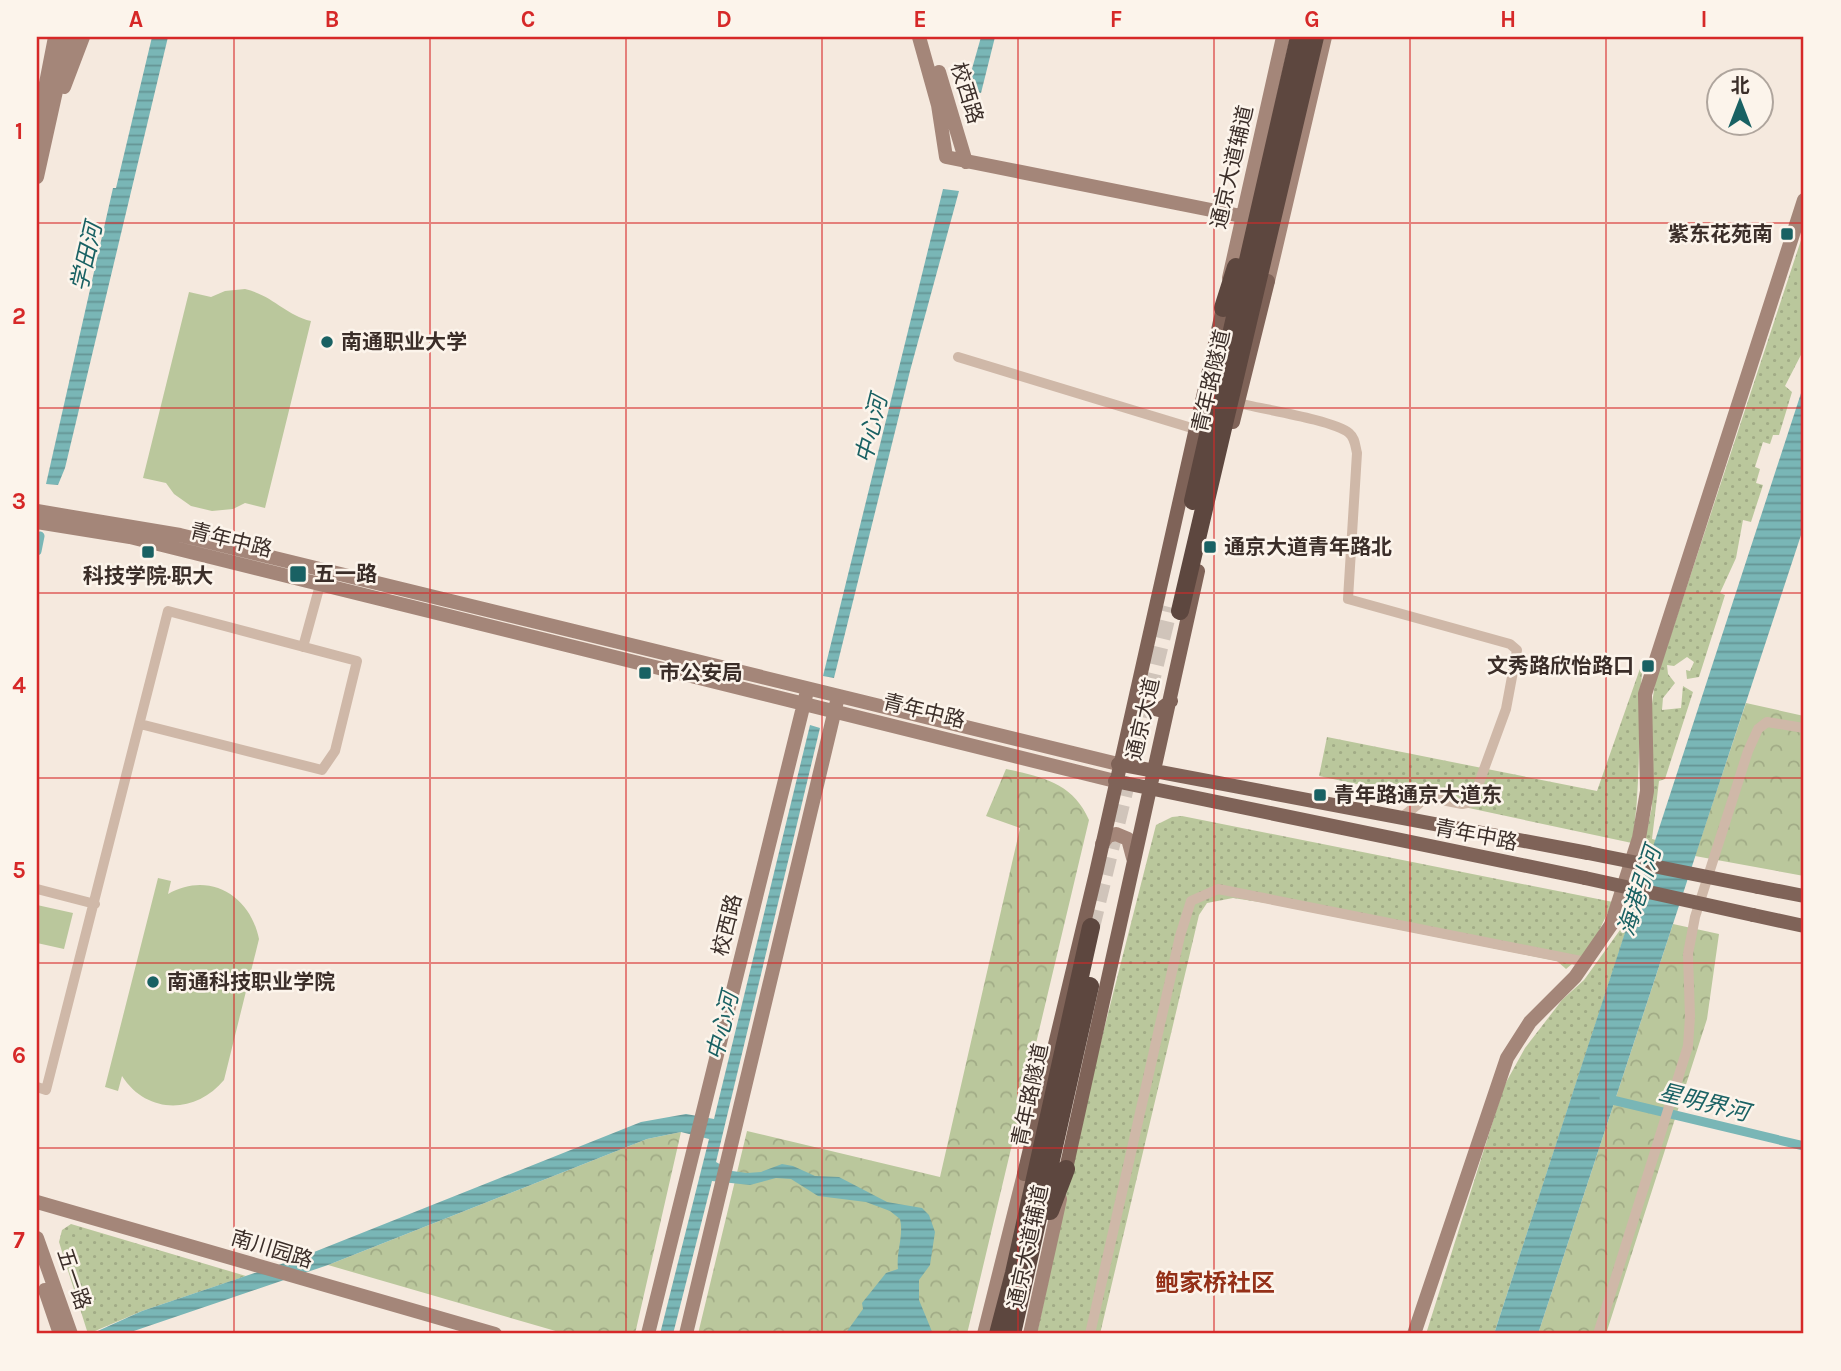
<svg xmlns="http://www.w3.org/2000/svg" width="1841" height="1371" font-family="Karla,'Noto Sans SC',sans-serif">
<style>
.grass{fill:url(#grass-dots)}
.park{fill:url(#park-crowns)}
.garden{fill:#bac79c}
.water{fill:url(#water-rules)}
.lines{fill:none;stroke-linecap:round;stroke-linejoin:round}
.canal{stroke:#79b6b6;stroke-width:9}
.highway-tunnel{stroke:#d0c4ba;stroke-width:18;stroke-dasharray:18 9;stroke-linecap:butt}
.street{stroke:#cfb8a8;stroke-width:10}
.secondary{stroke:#a48679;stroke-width:14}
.primary{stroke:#7f6358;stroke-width:14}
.highway{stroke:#5d473f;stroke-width:18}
.primary-bridge{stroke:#7f6358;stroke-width:14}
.grid{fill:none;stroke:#d62828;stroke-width:2;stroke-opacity:0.55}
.poi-dot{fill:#196163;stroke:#fcf4eb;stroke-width:2.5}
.labels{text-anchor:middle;stroke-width:5;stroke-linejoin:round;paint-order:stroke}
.street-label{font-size:21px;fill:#3b2e29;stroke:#fcf4eb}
.poi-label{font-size:21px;font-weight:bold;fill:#3b2e29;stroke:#fcf4eb;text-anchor:start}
.water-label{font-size:23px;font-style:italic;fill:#196163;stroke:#fcf4eb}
.quarter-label{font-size:24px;font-weight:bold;fill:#943018;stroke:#fcf4eb}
.neatline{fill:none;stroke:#d62828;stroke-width:2.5}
.grid-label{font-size:23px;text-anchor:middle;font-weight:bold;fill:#d62828}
</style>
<defs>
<pattern id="grass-dots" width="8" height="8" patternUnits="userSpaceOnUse" patternTransform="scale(1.75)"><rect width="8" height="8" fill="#bac79c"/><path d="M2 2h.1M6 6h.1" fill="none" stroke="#a1ab86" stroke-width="1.8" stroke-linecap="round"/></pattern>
<pattern id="park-crowns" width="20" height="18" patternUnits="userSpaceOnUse" patternTransform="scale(1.75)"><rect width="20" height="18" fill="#bac79c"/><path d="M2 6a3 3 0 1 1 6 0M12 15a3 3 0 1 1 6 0" fill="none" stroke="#a1ab86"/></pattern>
<pattern id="water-rules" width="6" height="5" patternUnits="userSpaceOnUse" patternTransform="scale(1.75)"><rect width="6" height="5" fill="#79b6b6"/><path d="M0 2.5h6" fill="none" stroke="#649494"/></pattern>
</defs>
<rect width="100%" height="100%" fill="#f5e9de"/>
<path class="grass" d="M1804,231V349L1785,386L1792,392L1779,435H1773L1770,444L1763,442L1755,467L1760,469L1756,483L1763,485L1751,522L1743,520L1736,558L1720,593L1725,595L1699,677L1687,679L1686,670L1690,671L1694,662L1687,657L1674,666L1667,665L1668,674L1675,683L1663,698L1662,710L1681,708L1683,686L1693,692L1665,779L1659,781L1652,839L1656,840L1653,849L1643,847L1652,807L1650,718L1655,683Z
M1643,660C1637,722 1642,782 1632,843L1319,776L1327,737L1597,791Z
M1182,816L1613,902L1590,949L1566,969L1557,961L1266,903L1233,898L1207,903L1199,915L1100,1334H1037L1086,1100L1156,825L1172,817Z
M1629,902L1635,903L1494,1334H1426L1504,1086L1525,1048L1562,1000L1584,980L1620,930Z
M71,1224L246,1276L142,1311L88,1334L59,1242L62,1230Z"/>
<path class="park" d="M1746,703L1804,716V876L1695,856Z
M1006,769C1043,777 1073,783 1089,820L967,1334H698L747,1131L940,1177L1020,828L986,816Z
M1673,924L1719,934L1707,1019L1606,1334H1538Z
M681,1132L635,1334H566L328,1265L647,1139Z"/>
<path class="garden" d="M245,289C274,296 285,315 311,321L265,508L245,503L233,509L212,511L191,506L174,494L166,483L143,478L189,292L211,297L225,291Z
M158,878L171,881L168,894C209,871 250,895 259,939L224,1080C196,1114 147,1115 122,1076L118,1091L105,1087Z
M37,905L73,913L64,949L37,943Z"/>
<path class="water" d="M152,37H168L65,468L58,485L46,484L113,188H116Z
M981,37H995L981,93L966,90Z
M943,189L959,191L910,371L834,678L823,676Z
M1804,384V526L1538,1334H1494Z
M810,725L820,728L716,1162L732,1171L747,1173L761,1172L782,1164L793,1166L815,1176L839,1177L887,1202L922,1208L929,1215L935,1232L930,1265L919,1280V1300L933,1334H845L863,1309L862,1303L886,1273L898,1269C896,1252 904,1235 900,1219L890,1211L866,1202L818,1196L791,1179L776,1178L750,1185L712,1181L673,1334H660L709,1139L681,1132L647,1139L328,1265L125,1334H91L142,1311L299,1258L641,1122L686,1114L714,1119Z"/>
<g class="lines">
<path class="canal" d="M37,551L40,536
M1604,1098L1804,1146"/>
<path class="highway-tunnel" d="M1091,927L1169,607"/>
<path class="street" d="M958,357L1195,429
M1238,403C1261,409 1334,420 1349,433C1355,438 1355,445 1357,453L1348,599L1510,644L1517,650L1506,709L1472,802L1462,804L1427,797L1401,818
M303,647L320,585
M37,889L95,904
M37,1087L46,1090L168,611L357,661L335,751L322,770L140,724
M1090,1334L1180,936L1191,901L1218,889L1586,962
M1598,1334L1688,1046L1690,1017L1688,954L1695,917L1748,751L1758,729L1767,722L1804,728"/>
<path class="secondary" d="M919,37L938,105L946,157L1241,216
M939,72L966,162
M64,87L83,37
M37,129L55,37
M37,177L68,37
M1229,278L1283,37
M1268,281L1325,37
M37,511L180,535L1118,764
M37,522L130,537L1115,781
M1102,844L1108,836L1116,834L1128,839L1133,858
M37,1202L495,1334
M37,1238L71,1334
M45,1290L60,1334
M648,1334L806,695
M686,1334L837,701
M984,1334L1024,1174
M1030,1334L1060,1199
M1414,1334L1507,1058L1530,1022L1575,977L1611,925L1639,838L1647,791L1645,694L1804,200"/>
<path class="primary" d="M1233,422L1268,281
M1136,697L1139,705L1159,710L1171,701
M1118,764L1588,853
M1115,781L1585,878
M1758,887L1804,896
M1753,915L1804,926
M1066,1169L1198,571
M1024,1174L1096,873L1223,308"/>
<path class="highway" d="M1223,308L1236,267
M1193,501L1299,37
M1180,611L1315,37
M1050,1211L1066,1169
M998,1334L1014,1273L1091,927
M1012,1334L1090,986"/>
<path class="primary-bridge" d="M1588,853L1758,887
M1585,878L1753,915"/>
</g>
<path class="grid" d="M234,37V1334M430,37V1334M626,37V1334M822,37V1334M1018,37V1334M1214,37V1334M1410,37V1334M1606,37V1334M37,223H1804M37,408H1804M37,593H1804M37,778H1804M37,963H1804M37,1148H1804"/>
<g class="poi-dot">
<rect x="1780" y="227" width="14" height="14" rx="3.5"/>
<circle cx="327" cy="342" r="7"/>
<rect x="1203" y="540" width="14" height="14" rx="3.5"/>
<rect x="141" y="545" width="14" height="14" rx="3.5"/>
<rect x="289" y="565" width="18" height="18" rx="3.5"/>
<rect x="1641" y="659" width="14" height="14" rx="3.5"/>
<rect x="638" y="666" width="14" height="14" rx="3.5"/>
<rect x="1313" y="788" width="14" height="14" rx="3.5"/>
<circle cx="153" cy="982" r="7"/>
</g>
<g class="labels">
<g class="street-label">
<text transform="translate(967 93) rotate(73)" y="7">校西路</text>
<text transform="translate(1232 167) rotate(-77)" y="7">通京大道辅道</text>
<text transform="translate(1211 381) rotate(-77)" y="7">青年路隧道</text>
<text transform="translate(231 540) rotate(14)" y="7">青年中路</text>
<text transform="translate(924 711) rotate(14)" y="7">青年中路</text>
<text transform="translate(1143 719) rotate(-77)" y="7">通京大道</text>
<text transform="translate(1476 835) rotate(11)" y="7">青年中路</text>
<text transform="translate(727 925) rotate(-76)" y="7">校西路</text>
<text transform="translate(1030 1095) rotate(-78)" y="7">青年路隧道</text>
<text transform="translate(1028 1247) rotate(-78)" y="7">通京大道辅道</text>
<text transform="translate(272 1249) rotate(17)" y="7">南川园路</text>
<text transform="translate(74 1279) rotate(71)" y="7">五一路</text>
</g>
<g class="poi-label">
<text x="1773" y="241" text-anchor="end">紫东花苑南</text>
<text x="341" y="349">南通职业大学</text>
<text x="1224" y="554">通京大道青年路北</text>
<text x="314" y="581">五一路</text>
<text x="148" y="583" text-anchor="middle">科技学院·职大</text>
<text x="1634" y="673" text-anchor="end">文秀路欣怡路口</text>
<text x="659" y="680">市公安局</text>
<text x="1334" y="802">青年路通京大道东</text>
<text x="167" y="989">南通科技职业学院</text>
</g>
<g class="water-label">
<text transform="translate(86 257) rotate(-77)" y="8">学田河</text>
<text transform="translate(871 429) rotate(-76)" y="8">中心河</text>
<text transform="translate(1639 891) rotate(-72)" y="8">海港引河</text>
<text transform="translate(722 1026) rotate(-76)" y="8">中心河</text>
<text transform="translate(1704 1102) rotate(14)" y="8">星明界河</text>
</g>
<g class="quarter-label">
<text x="1215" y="1291">鲍家桥社区</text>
</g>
</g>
<rect width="1841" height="1371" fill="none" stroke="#fcf4eb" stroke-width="77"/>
<g transform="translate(1740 102)"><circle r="33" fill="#fcf4eb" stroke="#afa59d" stroke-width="2"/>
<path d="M0-5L12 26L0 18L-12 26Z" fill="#196163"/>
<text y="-10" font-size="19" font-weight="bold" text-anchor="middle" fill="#3b2e29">北</text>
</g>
<rect x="38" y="38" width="1764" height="1294" class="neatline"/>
<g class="grid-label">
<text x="136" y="27">A</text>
<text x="332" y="27">B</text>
<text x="528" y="27">C</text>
<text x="724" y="27">D</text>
<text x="920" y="27">E</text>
<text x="1116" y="27">F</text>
<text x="1312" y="27">G</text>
<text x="1508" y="27">H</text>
<text x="1704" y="27">I</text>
<text x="19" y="139">1</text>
<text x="19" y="324">2</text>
<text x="19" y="509">3</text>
<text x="19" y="693">4</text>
<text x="19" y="878">5</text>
<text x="19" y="1063">6</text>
<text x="19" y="1248">7</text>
</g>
</svg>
